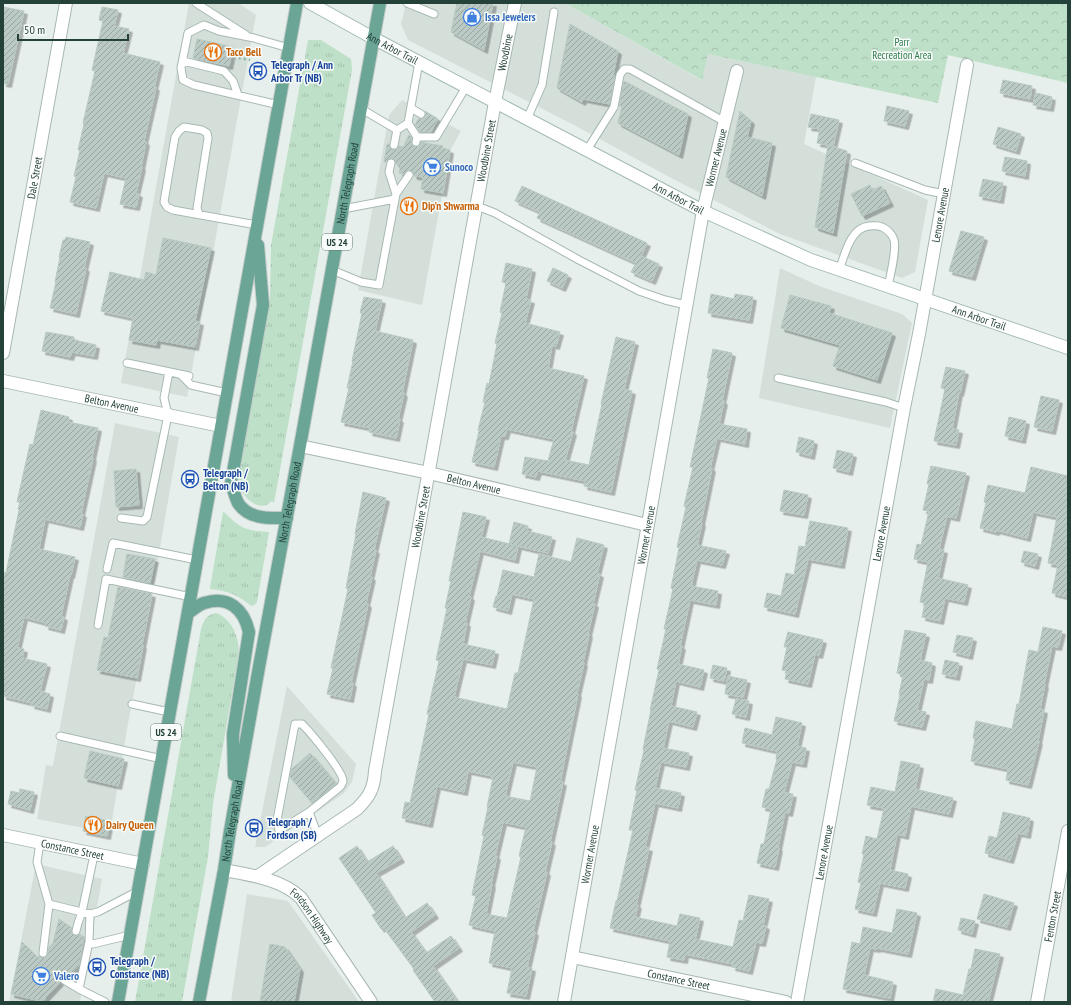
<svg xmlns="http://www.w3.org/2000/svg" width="1071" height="1005" font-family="'PT Sans Narrow',sans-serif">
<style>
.built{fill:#d4dfda}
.grass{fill:url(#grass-tufts)}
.forest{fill:url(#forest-crowns)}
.building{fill:url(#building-hatch);stroke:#b8c9c2;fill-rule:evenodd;filter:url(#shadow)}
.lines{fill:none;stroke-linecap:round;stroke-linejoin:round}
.lane-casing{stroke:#a8b8b2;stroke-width:9}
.street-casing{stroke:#a8b8b2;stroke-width:14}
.secondary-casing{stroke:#a4bbb3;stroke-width:14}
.primary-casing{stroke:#c2cac8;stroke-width:14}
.path{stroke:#86b3a5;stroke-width:2.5;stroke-dasharray:2 3;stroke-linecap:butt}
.lane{stroke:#fff;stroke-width:7}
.street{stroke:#fff;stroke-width:12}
.secondary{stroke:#fff;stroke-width:12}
.primary{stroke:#6aa596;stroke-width:12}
.labels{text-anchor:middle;stroke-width:3;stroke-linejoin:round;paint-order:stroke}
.shield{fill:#f7fbf9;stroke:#637a73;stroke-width:1}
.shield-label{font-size:10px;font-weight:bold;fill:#24423a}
.shop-label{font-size:11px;font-weight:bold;fill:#366cbe;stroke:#f7fbf9;text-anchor:start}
.park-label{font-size:11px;fill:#2d7a4b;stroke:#f7fbf9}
.street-label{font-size:11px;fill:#24423a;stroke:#f7fbf9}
.food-label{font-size:11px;font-weight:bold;fill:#c56008;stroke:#f7fbf9;text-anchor:start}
.transit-label{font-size:11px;font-weight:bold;fill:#164399;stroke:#f7fbf9;text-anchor:start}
</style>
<defs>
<pattern id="grass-tufts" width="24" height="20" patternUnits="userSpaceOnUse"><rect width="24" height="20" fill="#bfe0c8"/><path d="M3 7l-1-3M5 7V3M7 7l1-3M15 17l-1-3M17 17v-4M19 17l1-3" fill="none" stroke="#a4c1ad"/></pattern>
<pattern id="forest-crowns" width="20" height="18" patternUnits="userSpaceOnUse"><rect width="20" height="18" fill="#bfe0c8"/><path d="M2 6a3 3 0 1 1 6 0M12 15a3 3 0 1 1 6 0" fill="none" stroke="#a4c1ad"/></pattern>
<pattern id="building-hatch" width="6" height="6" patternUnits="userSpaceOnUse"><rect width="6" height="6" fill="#bbcac4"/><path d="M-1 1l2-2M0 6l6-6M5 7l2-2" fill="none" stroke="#98a6a0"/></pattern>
<filter id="shadow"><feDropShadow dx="3.5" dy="3.5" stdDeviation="0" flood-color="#0004"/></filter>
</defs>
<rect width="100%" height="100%" fill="#e6efeb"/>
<path class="built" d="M189,3H238L256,15L187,397L121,383Z
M406,3H565L701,80L708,54L816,77L804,144L928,200L915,272L902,278L780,234L673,179L574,125L408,40L401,24Z
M402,100L461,131L450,151L422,305L358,290L389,115Z
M780,268L819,286L902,314L912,323L890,428L759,398Z
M115,423L179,437L152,594L144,635L143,645L127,729L110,833L37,819L46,765L53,766Z
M287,686L356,764L352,782L343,794L265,847H255Z
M36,864L102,879L80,1002H9Z
M247,894L288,901L359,1002H231Z"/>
<path class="grass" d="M308,40H321L351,59L352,70L274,503L272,501C270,502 268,504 267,505C255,509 243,496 240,487C238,481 238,475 238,468L270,297L271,245Z
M223,512H224C240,528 246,531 269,532L257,602L253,606L250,605C236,594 228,591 210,589V588Z
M216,613C232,619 239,637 239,653L213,804L208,857L182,1002H135L201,629C204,620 206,615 216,613Z"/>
<path class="forest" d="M565,3H1068V83L948,55L938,103L708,54L702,80Z"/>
<path class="building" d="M457,3H493L484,50L451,32Z
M3,7L24,11L8,84L3,83Z
M102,7L118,10L114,26L129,29L123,53L160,62L154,87H156L144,141L146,142L141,167H142L136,193L139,194L136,207L120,204L126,178L104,173L96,208L70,202L76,177L74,176L80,150H78L84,124L83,123L95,71L92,70L103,21L99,20Z
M570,24L618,51L613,76H615L610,104L583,99L582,102L557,88Z
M197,39L233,47L229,66L193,58Z
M1003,80L1032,86L1030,99L1000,93Z
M624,81L688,114L679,155L618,123L622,106H619Z
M1036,93L1052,97L1050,108L1033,105Z
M887,106L909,111L905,126L884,121Z
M425,111L438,119L431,132H420L415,125L419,118L421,119L425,117L426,114Z
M740,111L751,121L747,137L772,143L762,196L726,177Z
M811,114L839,120L833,146L817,143L820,129L808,127Z
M998,127L1021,134L1016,151L993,144Z
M409,135L412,138L411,144L415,147L419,146L421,142H425V143L443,146L442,148L450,150L443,193L421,189L423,177L414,176L413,173L410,170L407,171L404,174L399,173L401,165L396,164L394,159L390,158L387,160L386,162H384L387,144H389L390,148L393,150L397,149L399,146L404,147L405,143Z
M828,145L847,151L833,233L815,227Z
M1005,157L1027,161L1025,176L1002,171Z
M983,179L1003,183L1000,200L979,196Z
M870,185L872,190L881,186L890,203L862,216L851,194Z
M522,186L647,243L641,256L659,264L652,281L631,272L636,263L537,218L540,212L515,201Z
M961,231L984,237L972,277L949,271Z
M66,237L90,242L84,268H86L76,314L50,308L56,282H55L60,257H59L63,240H65Z
M163,238L211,248L195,321L200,322L195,347L157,340L156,345L129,340L133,318L101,311L110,272L144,280L146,272L156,275Z
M506,263L532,269L526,299L531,300L525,323L560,332L556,346L552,345L548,368L584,376L571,431L573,432L565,460L589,465L602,404H601L616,337L635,342L624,389L632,391L611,492L584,486L585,481L538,471L536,477L522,474L525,457L548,461L554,439L507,429L505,436H501L494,467L472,462L479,431L478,430L485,402H483L487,383L489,384L497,344L495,343L502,313L500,312L506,283L502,282Z
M553,268L568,275L562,288L547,281Z
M711,294L734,299L735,294L753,297L749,320L708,313Z
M790,295L831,306L829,313L892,333L877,380L833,366L840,345L781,328Z
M364,297L382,300L375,331L413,340L402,393H404L398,419H400L396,438L369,432L370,428L341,422L349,388H347L353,361H352L362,313H360Z
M46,332L74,337V340L96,345L94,356L72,352L70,357L42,351Z
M713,349L732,353L722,401H724L719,424L747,429L745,444L717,438L710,468H712L701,522L702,523L697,545L726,551L722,565L697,560L691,586L718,591L716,605L690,600L680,646H682L678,664L704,670L700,687L676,681L671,706L697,712L693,727L669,721L663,748L689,753L686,767L661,762L655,788L681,793L678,808L655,803L645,847L649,848L636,905H638L635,917L677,926L680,914L700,918L695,939L733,947L739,920L743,921L749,895L769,899L763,925L766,926L762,943L756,942L749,971L732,967L733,964L685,954L684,960L667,957L670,941L610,928L616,901H617L633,830H629L637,790H635L644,750L643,749L651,710H650L659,670L657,669L666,629H664L673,589L671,588L679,548L677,547L686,507L684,506L693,467H690L709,378H707Z
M946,367L965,371L960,393L959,392L952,429L959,430L956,445L934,441L945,389L941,388Z
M1041,396L1059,400L1052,431L1034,427Z
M41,410L69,417L68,422L98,428L92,457L93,458L81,513L83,514L80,527L45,519L39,549L75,557L71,575H70L61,616L64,617L61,630L45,626L46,623L24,617L17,648L24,649L22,658L47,664L40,691L50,694L47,709L31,705L32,703L3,696V583L5,572L6,573L19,510L18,509L20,502H17L30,444L33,445Z
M1009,417L1026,421L1022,440L1005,436Z
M799,437L814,441L811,456L796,452Z
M837,450L853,454L849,472L833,468Z
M931,466L966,473L956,518L947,516L939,549L944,550L938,578L968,585L964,602L945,598L940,621L922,617L925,603L920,602L928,562L914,559L917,544L921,545L929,511L923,510L929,484H927Z
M1031,467L1068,476V597L1052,593L1058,565L1048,563L1057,517L1033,512L1027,538L996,530V532L980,528L986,503L984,502L988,485L1025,493Z
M136,469L139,505L116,507L114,471Z
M784,490L808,495L804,515L780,511Z
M363,492L386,498L374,550H376L370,577H372L366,603L368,604L351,683H353L350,699L327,694L333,668H331L348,589L346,588L356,534H355Z
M463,512L486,517L481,537L518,546L515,560L480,551L469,596L471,597L465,623H467L463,644L495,651L492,665L463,659L454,697L507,709L515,673H518L534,599L512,594L508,611L493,607L496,596H497L503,570L534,577L539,554L571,562L577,538L604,545L597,573L600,574L593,603L595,604L588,633L589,634L583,662L584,663L577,693L578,694L560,782H563L550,842H552L545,872H547L533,931L535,932L527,967L532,968L526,996L507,993L512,968L489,963L495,931L469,925L476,896L472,895L484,836L482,835L488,807H487L493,778H492V776L468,771L464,792L437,786L429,824L402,818L405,802L410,803L429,714H427L439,661L436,660L447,608H445L451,581H449ZM513,762L537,767L530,801L505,796ZM503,822L526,827L519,856L521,857L507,918L486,914L492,884H491L497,856H495Z
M810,521L848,528L841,565L808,559L795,614L764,607L767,593L781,596L786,573L794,575L799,546L805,547Z
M514,522L528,526L527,531L552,537L548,553L509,544Z
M1024,551L1038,554L1035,566L1021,562Z
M127,554L155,559L150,583L123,577Z
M118,587L152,594L142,645H143L137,678L97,670L104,637L108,638Z
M1043,627L1062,631L1058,647L1052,646L1044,684H1045L1040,709L1044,710L1038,741H1039L1028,785L1006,780L1008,769L971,761L975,739L973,738L976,721L1012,729L1017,704H1019L1029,650L1038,652Z
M905,630L926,634L920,660L932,663L929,680L924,679L917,710L926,712L922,727L894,721L900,695L899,694L903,675L897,673Z
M788,632L823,640L819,655L815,654L808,684L785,679L787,671L782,670L787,647H784Z
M957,635L973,638L969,656L953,652Z
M945,660L959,663L956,677L942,674Z
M713,665L727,668L724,681L710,678Z
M728,676L747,680L743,697L725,694Z
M736,699L749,701L746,717L732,714Z
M776,717L802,723L797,746L806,748L803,764L792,762L784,793L793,794L789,813L785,812L778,847L779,848L775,867L757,863L761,844H764L771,809L762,807L766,789H769L777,759H776L777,751L742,743L745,728L772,735Z
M90,751L124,759L118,786L84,778Z
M310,753L336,784L312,803L290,777L292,769Z
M901,761L920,765L915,789L953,798L949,814L911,806L905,836L897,834L890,870L908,874L905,888L880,883L873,913L855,909L861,883L858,882L864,854H862L866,836L877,839L884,808L867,805L871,787L895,792Z
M20,789L34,792L30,810L8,804L11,791L19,793Z
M1003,812L1030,818L1027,835L1018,833L1010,860L985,853L989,836L997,838Z
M86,816L110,821L107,836L83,831Z
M357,846L367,862L393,846L401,859L376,873L405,918L427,903L435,915L411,932L426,953L451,936L459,948L433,966L458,1002H435L413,970L414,969L383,927L381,929L372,915L376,913L339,858Z
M984,894L1014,903L1007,927L977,919Z
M897,909L917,913L908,954L877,948V949L870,948L864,975L893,982L890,998L843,989L852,942L860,944L863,927L892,933Z
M961,918L975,921L972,934L958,930Z
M59,919L72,928L71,932L73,935L77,936L80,934L84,937L79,966L68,977L64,975L60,977L59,980L60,982L45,998L44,1002L11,994L22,942L38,958L39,956L42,958L45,957L48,954L49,947L53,943Z
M270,944L285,947L300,969L294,1002H260Z
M975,949L1000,954L988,1002H933L936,989L963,995L969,969H971Z"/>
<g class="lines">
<g class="lane-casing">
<path id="lane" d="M196,3L246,35
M407,3L434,14
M183,61L224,71L233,81L238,95
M279,105L194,85L183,80L181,68L188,33L204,25L219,31L254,38L289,48
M360,108L397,130
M411,108L421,114
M527,119L542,85L554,12
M417,137L408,123L419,62
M416,142L417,137H436L466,87
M394,145L397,130L408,123
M587,150L614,107L620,75L624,69H630L725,122
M391,163L389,172L396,194
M855,163L925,190L944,194
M477,206L495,213L579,260L639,291L665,300L686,305
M343,209L395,199
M199,214L197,208L208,138L207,133L202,130L184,127L179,131L175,137L164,202L167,207L173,210L257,225
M332,270L361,282L379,285L396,194L409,175
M839,270C845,255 850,228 869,226C874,226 877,225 882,227C888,230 892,233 894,240C897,251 890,275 888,287
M127,363L189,376
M181,375L191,385L227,393
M778,378L886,402L904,408
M121,518L143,521L147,517L168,415L164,398L169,372
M107,569L113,543L197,560
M98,625L106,579L191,597
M132,704L169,712
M60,736L162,759
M309,812L340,787C341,786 343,782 343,781C343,771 310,732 302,724H295L277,820L279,830L288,825L309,812L318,836
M40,843L37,862L49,904
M90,914L98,912L138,891
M76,931L78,923L82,912L94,855
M43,953L49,904L90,914L89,942
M64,980L79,989
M105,1002L79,989L89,942L93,944L130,935"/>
</g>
<g class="street-casing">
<g id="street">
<path id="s1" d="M3,353L66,3"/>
<path id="s2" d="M3,381L221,426"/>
<path id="s3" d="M300,446L429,473L647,525"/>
<path id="s4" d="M3,835L143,864"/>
<path id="s5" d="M224,870C250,875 282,879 301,898L371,1002"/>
<path id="s6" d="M258,876L357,809C369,797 374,789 375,771L495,102L515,3"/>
<path id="s7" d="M572,957L786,1002"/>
<path id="s8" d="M564,1002L696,251L703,211L737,71"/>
<path id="s9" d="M797,1002L904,408L919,334L967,65"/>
<path id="s10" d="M1037,1002L1068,831"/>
</g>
</g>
<g class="secondary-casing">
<g id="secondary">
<path id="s11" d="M310,3L373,38L703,211L811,260L1068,348"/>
</g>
</g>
<g class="primary-casing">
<g id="primary">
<path d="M258,245L263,305L231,483C233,489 235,497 238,503C249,520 270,518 287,518"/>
<path d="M188,613C193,610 198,605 204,603C228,595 244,609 249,632L233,734L234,775"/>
<path d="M118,1002L297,3"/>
<path id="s12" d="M199,1002L224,870L230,831L259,667L300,446L380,3"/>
</g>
</g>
<path class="path" d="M234,57L250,60"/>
<use href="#lane" class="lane"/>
<use href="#street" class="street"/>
<use href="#secondary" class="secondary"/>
<use href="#primary" class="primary"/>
</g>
<defs>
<g id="shop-ring" transform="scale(0.9)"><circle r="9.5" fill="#f7fbf9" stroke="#3f7fe0" stroke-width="1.5"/><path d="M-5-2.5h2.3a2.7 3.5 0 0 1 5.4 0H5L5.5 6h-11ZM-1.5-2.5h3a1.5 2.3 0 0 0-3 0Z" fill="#3f7fe0"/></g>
<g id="restaurant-ring" transform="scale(0.9)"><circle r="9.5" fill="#f7fbf9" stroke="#e8710a" stroke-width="1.5"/><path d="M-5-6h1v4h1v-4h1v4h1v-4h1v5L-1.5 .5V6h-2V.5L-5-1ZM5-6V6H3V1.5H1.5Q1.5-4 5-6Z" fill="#e8710a"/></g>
<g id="bus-ring" transform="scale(0.9)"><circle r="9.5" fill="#f7fbf9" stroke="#1a4fb4" stroke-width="1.5"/><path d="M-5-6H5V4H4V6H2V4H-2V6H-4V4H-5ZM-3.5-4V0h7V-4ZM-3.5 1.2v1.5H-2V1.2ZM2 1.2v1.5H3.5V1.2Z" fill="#1a4fb4"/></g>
<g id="supermarket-ring" transform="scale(0.9)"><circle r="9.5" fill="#f7fbf9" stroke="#3f7fe0" stroke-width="1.5"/><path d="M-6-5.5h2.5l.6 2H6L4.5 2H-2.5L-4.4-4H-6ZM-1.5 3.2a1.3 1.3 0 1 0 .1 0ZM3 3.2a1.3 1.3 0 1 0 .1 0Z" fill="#3f7fe0"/></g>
</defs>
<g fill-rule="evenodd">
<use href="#shop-ring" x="472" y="17"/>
<use href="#restaurant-ring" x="213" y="52"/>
<use href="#bus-ring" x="258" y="71"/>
<use href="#supermarket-ring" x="432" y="167"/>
<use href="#restaurant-ring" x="409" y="206"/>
<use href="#bus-ring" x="190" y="479"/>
<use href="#restaurant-ring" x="93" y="825"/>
<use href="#bus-ring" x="254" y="828"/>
<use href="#bus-ring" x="97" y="967"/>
<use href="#supermarket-ring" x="41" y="976"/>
</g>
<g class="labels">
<g class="shield">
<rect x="322" y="234" width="30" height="16" rx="3"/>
<rect x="151" y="724" width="30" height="16" rx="3"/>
</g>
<g class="shield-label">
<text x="337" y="246">US 24</text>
<text x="166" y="736">US 24</text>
</g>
<g class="shop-label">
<text x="485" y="21">Issa Jewelers</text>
<text x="445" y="171">Sunoco</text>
<text x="54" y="980">Valero</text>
</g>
<g class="park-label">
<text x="902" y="46">Parr<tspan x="902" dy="13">Recreation Area</tspan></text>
</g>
<g class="street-label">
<text dy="4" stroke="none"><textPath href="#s11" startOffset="94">Ann Arbor Trail</textPath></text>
<text dy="4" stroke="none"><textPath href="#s6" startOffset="893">Woodbine</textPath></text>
<text dy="4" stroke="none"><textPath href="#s6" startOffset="793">Woodbine Street</textPath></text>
<text dy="4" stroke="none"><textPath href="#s8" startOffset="858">Wormer Avenue</textPath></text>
<text dy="4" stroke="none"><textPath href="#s1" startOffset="178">Dale Street</textPath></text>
<text dy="4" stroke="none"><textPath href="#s12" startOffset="832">North Telegraph Road</textPath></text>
<text dy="4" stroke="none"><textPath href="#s11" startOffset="417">Ann Arbor Trail</textPath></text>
<text dy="4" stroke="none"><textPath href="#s9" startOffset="800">Lenore Avenue</textPath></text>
<text dy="4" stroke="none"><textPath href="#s11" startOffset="741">Ann Arbor Trail</textPath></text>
<text dy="4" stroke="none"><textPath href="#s2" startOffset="111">Belton Avenue</textPath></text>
<text dy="4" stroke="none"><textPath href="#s3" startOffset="178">Belton Avenue</textPath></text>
<text dy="4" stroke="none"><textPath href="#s12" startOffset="508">North Telegraph Road</textPath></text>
<text dy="4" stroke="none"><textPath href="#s6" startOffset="421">Woodbine Street</textPath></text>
<text dy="4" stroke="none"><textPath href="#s9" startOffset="476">Lenore Avenue</textPath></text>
<text dy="4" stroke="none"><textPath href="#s8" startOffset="474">Wormer Avenue</textPath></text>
<text dy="4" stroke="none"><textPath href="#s12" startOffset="184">North Telegraph Road</textPath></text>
<text dy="4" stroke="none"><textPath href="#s4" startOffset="71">Constance Street</textPath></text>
<text dy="4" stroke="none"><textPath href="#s9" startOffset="152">Lenore Avenue</textPath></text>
<text dy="4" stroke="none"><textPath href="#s8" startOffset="150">Wormer Avenue</textPath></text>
<text dy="4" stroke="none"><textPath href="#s5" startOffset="104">Fordson Highway</textPath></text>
<text dy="4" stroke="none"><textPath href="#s10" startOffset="87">Fenton Street</textPath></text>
<text dy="4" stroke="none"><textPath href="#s7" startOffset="109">Constance Street</textPath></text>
</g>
<g class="food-label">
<text x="226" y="56">Taco Bell</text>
<text x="422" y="210">Dip'n Shwarma</text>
<text x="106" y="829">Dairy Queen</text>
</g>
<g class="transit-label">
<text x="271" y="69">Telegraph / Ann<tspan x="271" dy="13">Arbor Tr (NB)</tspan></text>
<text x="203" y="477">Telegraph /<tspan x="203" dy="13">Belton (NB)</tspan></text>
<text x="267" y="826">Telegraph /<tspan x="267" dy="13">Fordson (SB)</tspan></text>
<text x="110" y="965">Telegraph /<tspan x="110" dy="13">Constance (NB)</tspan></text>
</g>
</g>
<rect width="1071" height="1005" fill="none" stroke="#24423a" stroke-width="8"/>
<path d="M18 34v6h110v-6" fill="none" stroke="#24423a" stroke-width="2"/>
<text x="24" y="34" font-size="12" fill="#24423a" stroke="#f7fbf9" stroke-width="3" paint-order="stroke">50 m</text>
</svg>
